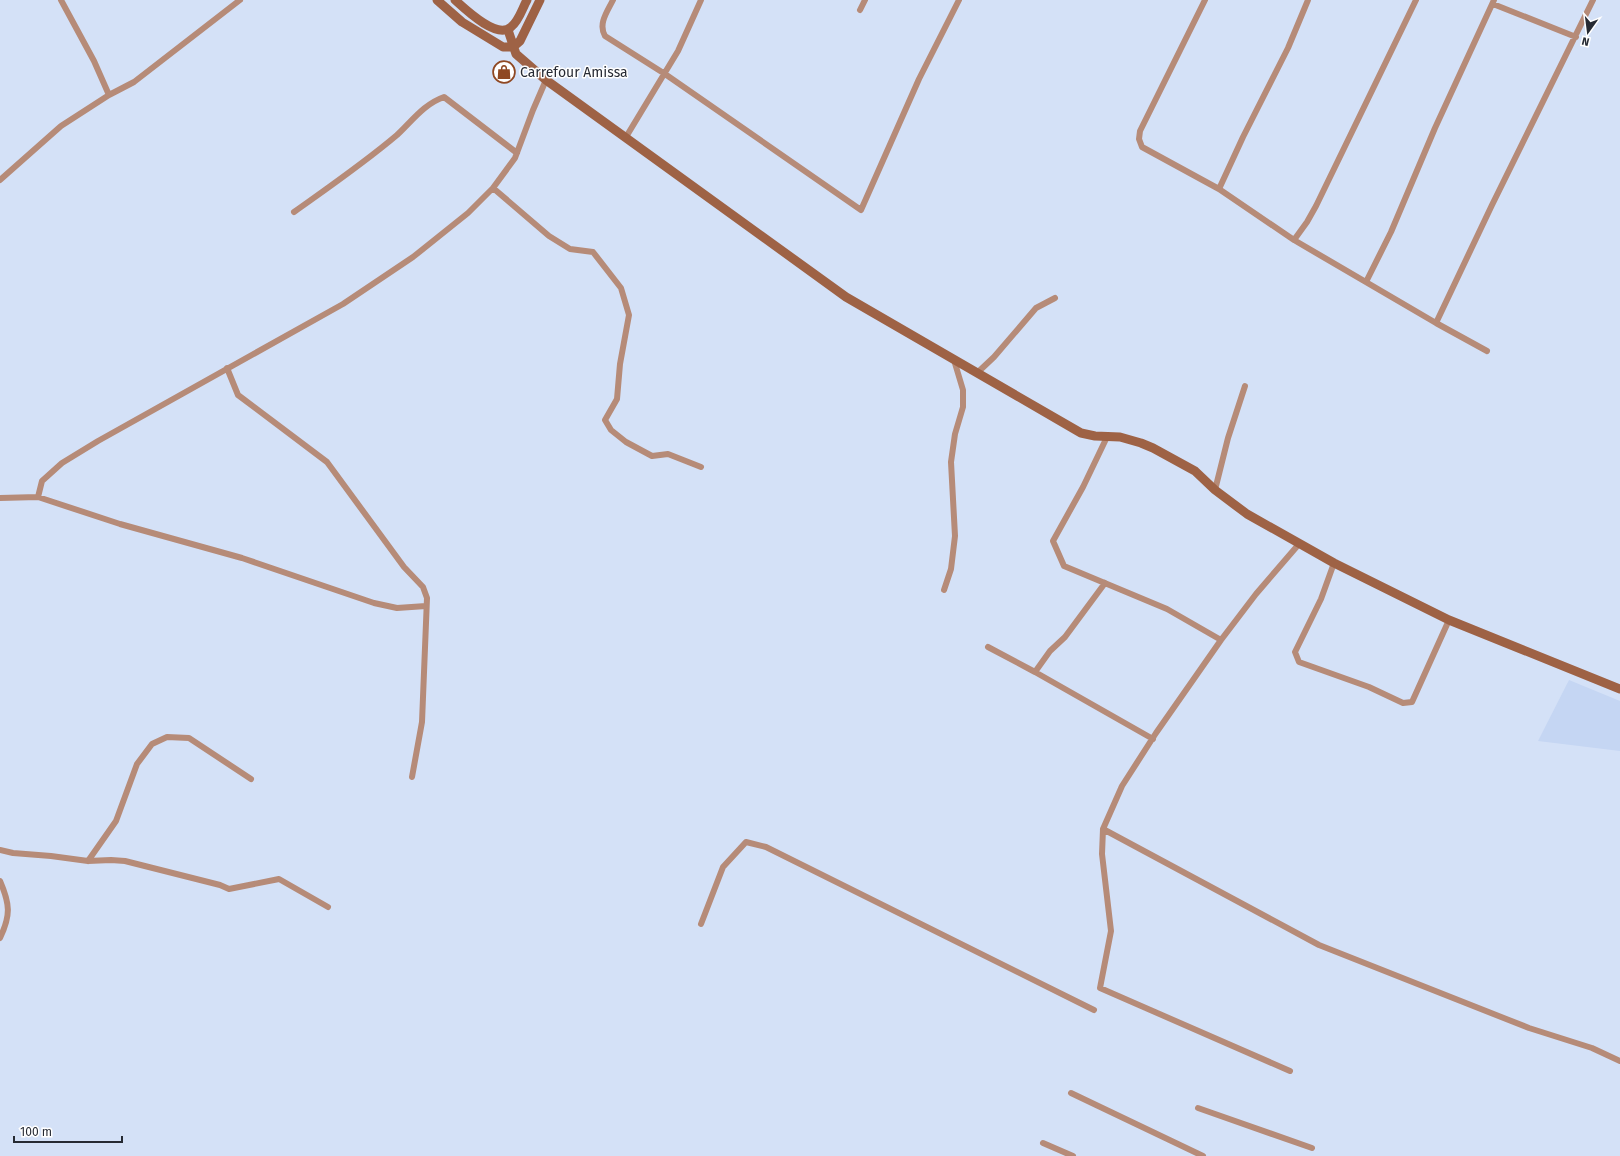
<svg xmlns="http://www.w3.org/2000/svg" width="1620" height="1156" font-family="'Fira Sans',sans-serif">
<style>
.built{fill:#c5d6f3}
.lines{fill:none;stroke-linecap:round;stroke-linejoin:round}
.street{stroke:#b68b78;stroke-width:6}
.secondary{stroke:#9e6245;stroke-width:9}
.labels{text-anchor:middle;stroke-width:3;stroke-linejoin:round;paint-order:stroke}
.poi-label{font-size:14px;fill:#262a33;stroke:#fff;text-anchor:start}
</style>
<rect width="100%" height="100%" fill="#d4e1f7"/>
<path class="built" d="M1569,680L1620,701V751L1538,741Z"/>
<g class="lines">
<path class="street" d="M61,0L94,61L109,95
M613,0C607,12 598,24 605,36L665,74L861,210L919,79L959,0
M1205,0L1140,131L1139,139L1142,147L1219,189
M1308,0L1288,48L1243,137L1219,189L1294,240L1436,323L1487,351
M1493,4L1576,37
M860,10L865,0
M626,137L678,51L701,0
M0,180L61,126L109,95L134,82L240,0
M493,188L549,236L570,249L593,252L621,288L629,315L620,364L617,399L605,420L611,430L626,442L652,456L668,454L701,467
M294,212C329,187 364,163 397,135C412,121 424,104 444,97L517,153
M1294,240L1307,222L1316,206L1416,0
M1366,282L1391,232L1435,128L1494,0
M1436,323L1492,205L1593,0
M227,368L238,395L327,462L404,567L423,587L427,598L422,722L412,777
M977,373L994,357L1036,308L1055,298
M1107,437L1083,487L1053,541L1064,566L1167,609L1221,640
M1215,490L1228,438L1245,386
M38,497L120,524L242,558L374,603L397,608L426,606
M0,498L38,497L42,481L62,463L98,441L343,304L413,257L468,213L493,188L515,158L533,110L546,80
M1334,563L1321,599L1295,652L1299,662L1369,687L1403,703L1412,702L1449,620
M944,590L951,569L955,536L951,462L955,434L963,407V390L954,360
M988,647L1035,672L1050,651L1065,637L1105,583
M1035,672L1153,739
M1103,829L1319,945L1529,1028L1592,1048L1620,1061
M0,850L13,853L51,856L88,861L111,860L125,861L220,885L229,889L279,879L328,907
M88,861L116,821L137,764L152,744L167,737L189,738L251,779
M0,881C10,904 11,915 0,938
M701,924L723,867L746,842L766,847L1094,1010
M1290,1071L1100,988L1111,931L1102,854L1103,829L1122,786L1156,733L1221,640L1256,594L1299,544
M1071,1093L1203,1156
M1198,1108L1312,1148
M1043,1143L1073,1156"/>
<path class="secondary" d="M437,0L462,22L503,47H513L520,41L540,0
M455,0C465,9 497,40 511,27C519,21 522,9 527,0
M508,30L516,54L546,80L846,297L1081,433L1095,436L1120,437L1141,443L1153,448L1195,471L1215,490L1247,514L1334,563L1449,620L1620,689"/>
</g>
<defs>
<g id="shop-ring" transform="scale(1.15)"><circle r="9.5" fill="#fff" stroke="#8f4823" stroke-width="1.5"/><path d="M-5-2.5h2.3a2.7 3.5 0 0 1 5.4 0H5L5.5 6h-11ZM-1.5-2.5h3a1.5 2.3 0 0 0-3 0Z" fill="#8f4823"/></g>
</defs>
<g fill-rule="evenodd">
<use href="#shop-ring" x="504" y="72"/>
</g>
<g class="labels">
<g class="poi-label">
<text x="520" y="77">Carrefour Amissa</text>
</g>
</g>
<g transform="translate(1588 32) rotate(194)" stroke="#ffffff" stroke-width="3" paint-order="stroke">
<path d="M0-3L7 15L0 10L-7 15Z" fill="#262a33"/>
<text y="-6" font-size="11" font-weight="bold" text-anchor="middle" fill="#262a33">N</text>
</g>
<path d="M14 1136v6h108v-6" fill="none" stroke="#262a33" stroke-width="2"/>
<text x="20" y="1136" font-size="12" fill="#262a33" stroke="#ffffff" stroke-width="3" paint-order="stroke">100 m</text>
</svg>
